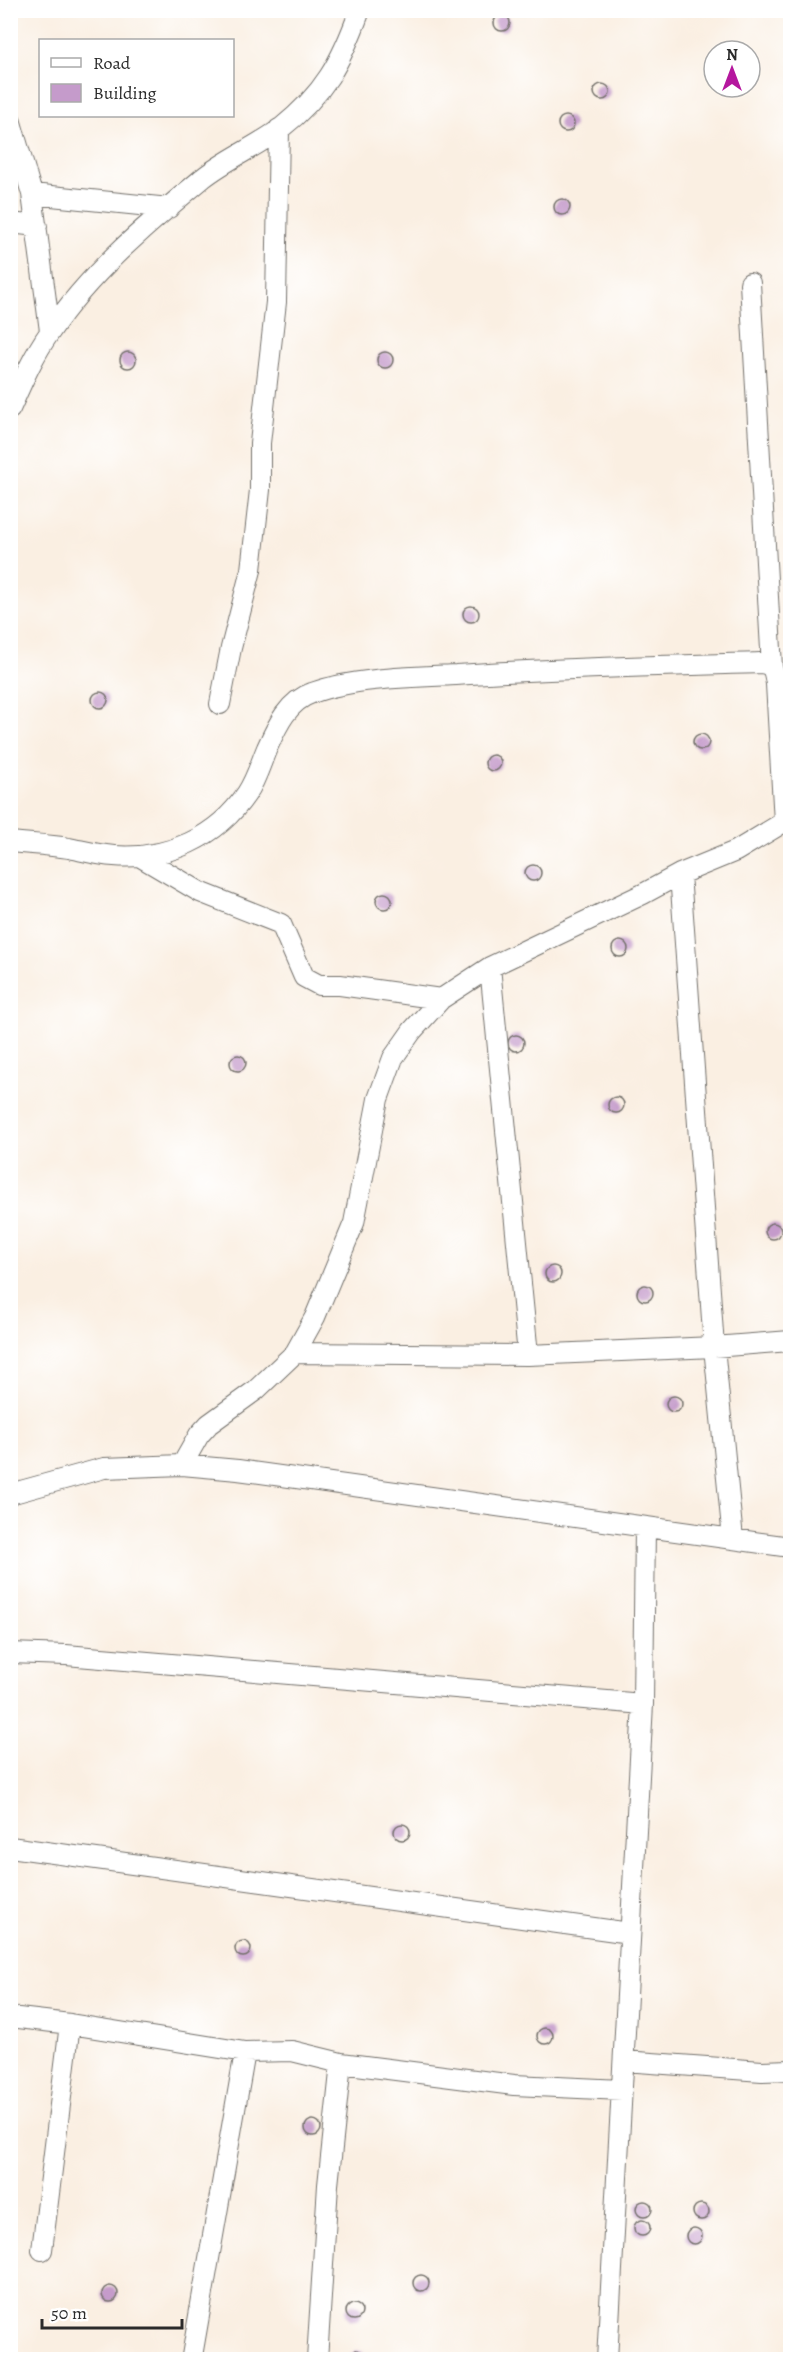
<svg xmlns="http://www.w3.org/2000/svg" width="801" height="2370" font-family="Alegreya,serif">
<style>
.building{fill:#c59bcb}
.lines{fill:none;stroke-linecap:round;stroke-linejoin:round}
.minor-casing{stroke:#73706b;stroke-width:22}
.minor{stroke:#fff;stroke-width:20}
</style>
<rect width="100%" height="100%" fill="#fff"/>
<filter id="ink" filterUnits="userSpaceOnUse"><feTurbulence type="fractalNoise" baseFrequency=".0167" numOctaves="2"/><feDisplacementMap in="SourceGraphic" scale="12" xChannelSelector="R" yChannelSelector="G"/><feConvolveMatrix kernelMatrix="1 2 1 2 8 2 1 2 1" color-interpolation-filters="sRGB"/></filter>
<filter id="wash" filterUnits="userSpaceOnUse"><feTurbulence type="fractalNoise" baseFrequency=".008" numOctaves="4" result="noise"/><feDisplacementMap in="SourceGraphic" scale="24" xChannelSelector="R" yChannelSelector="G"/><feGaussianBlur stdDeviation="1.35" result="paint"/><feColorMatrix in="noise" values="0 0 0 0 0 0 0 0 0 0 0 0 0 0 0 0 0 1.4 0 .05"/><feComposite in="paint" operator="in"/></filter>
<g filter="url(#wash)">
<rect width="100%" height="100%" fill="#faefe2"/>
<g id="blocks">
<path class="building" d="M494 23a8 8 0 1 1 16 0a8 8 0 1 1-16 0Z
M594 92a8 8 0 1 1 16 0a8 8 0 1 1-16 0Z
M558 124a8 8 0 1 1 16 0a8 8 0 1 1-16 0Z
M554 207a8 8 0 1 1 16 0a8 8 0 1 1-16 0Z
M120 360a8 8 0 1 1 16 0a8 8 0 1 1-16 0Z
M377 360a8 8 0 1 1 16 0a8 8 0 1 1-16 0Z
M463 614a8 8 0 1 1 16 0a8 8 0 1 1-16 0Z
M92 700a8 8 0 1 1 16 0a8 8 0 1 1-16 0Z
M693 742a8 8 0 1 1 16 0a8 8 0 1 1-16 0Z
M485 763a8 8 0 1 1 16 0a8 8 0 1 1-16 0Z
M525 873a8 8 0 1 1 16 0a8 8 0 1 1-16 0Z
M376 901a8 8 0 1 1 16 0a8 8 0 1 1-16 0Z
M612 949a8 8 0 1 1 16 0a8 8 0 1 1-16 0Z
M508 1043a8 8 0 1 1 16 0a8 8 0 1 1-16 0Z
M230 1063a8 8 0 1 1 16 0a8 8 0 1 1-16 0Z
M608 1105a8 8 0 1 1 16 0a8 8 0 1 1-16 0Z
M765 1231a8 8 0 1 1 16 0a8 8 0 1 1-16 0Z
M545 1274a8 8 0 1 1 16 0a8 8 0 1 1-16 0Z
M637 1293a8 8 0 1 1 16 0a8 8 0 1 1-16 0Z
M666 1404a8 8 0 1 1 16 0a8 8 0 1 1-16 0Z
M394 1832a8 8 0 1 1 16 0a8 8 0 1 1-16 0Z
M235 1949a8 8 0 1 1 16 0a8 8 0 1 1-16 0Z
M537 2036a8 8 0 1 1 16 0a8 8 0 1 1-16 0Z
M305 2128a8 8 0 1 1 16 0a8 8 0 1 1-16 0Z
M636 2209a8 8 0 1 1 16 0a8 8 0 1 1-16 0Z
M693 2212a8 8 0 1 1 16 0a8 8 0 1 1-16 0Z
M634 2228a8 8 0 1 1 16 0a8 8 0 1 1-16 0Z
M686 2236a8 8 0 1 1 16 0a8 8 0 1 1-16 0Z
M413 2283a8 8 0 1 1 16 0a8 8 0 1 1-16 0Z
M102 2294a8 8 0 1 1 16 0a8 8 0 1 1-16 0Z
M346 2312a8 8 0 1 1 16 0a8 8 0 1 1-16 0Z
M356,2350L363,2352L366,2360H351L350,2355Z"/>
</g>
</g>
<g filter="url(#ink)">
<use href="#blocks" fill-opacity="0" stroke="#73706b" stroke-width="1.5"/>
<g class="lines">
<g class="minor-casing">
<path id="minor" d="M10,119L32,194L50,331
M32,194L169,208
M10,223L37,226
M750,283L772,667
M10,409C22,382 33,356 50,332C90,272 148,224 203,178C227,159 256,147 280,129C324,94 341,63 360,10
M220,704L231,648L251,570L260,490V443L276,302L279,129
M10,842C30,844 50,845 69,848C84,851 99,855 114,856C167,860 217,838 247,793C256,780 261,762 267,748C277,726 288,701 312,693C353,678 411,677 456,675C557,668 659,666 760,663C774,664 774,672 776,684L784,822
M139,856L200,892L281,924L304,977L319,985H340L441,999
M680,874L714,1347L733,1539
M490,967L528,1355
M295,1353L528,1355L714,1347L790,1341
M182,1465L199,1435L209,1424L256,1390L295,1353L315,1317L354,1223L378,1099L393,1058L412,1031L441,999L490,967L643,894L680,874L736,851L784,822L790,814
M10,1494L104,1468L182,1465L238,1470L790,1547
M10,1653L66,1655L643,1704
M10,1847L630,1933
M10,2017L70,2024L245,2052L292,2051L341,2063L514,2085L622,2090
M624,2061L762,2071L790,2070
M42,2250L70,2024
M192,2356L245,2052
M317,2360L328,2185L341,2063
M607,2360L643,1704L645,1527"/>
</g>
<use href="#minor" class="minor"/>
</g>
</g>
<rect width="801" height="2370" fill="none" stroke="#fff" stroke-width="36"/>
<rect x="39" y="39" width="195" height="78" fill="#ffffff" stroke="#aaaaaa" stroke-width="1.5"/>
<rect x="51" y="58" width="30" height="9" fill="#ffffff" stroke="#aaaaaa" stroke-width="1.5"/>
<text x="93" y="69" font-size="18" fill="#2b2b2b">Road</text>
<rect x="51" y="84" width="30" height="18" fill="#c59bcb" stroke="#aaaaaa" stroke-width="1.5"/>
<text x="93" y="99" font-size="18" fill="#2b2b2b">Building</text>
<g transform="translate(732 69)"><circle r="28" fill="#ffffff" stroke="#aaaaaa" stroke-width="1.5"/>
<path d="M0-4.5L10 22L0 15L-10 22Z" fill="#b5179e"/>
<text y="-9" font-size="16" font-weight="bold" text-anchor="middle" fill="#2b2b2b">N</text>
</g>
<path d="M42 2319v9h140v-9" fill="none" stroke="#2b2b2b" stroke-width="3"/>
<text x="51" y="2319" font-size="18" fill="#2b2b2b" stroke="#ffffff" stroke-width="4.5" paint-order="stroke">50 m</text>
</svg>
